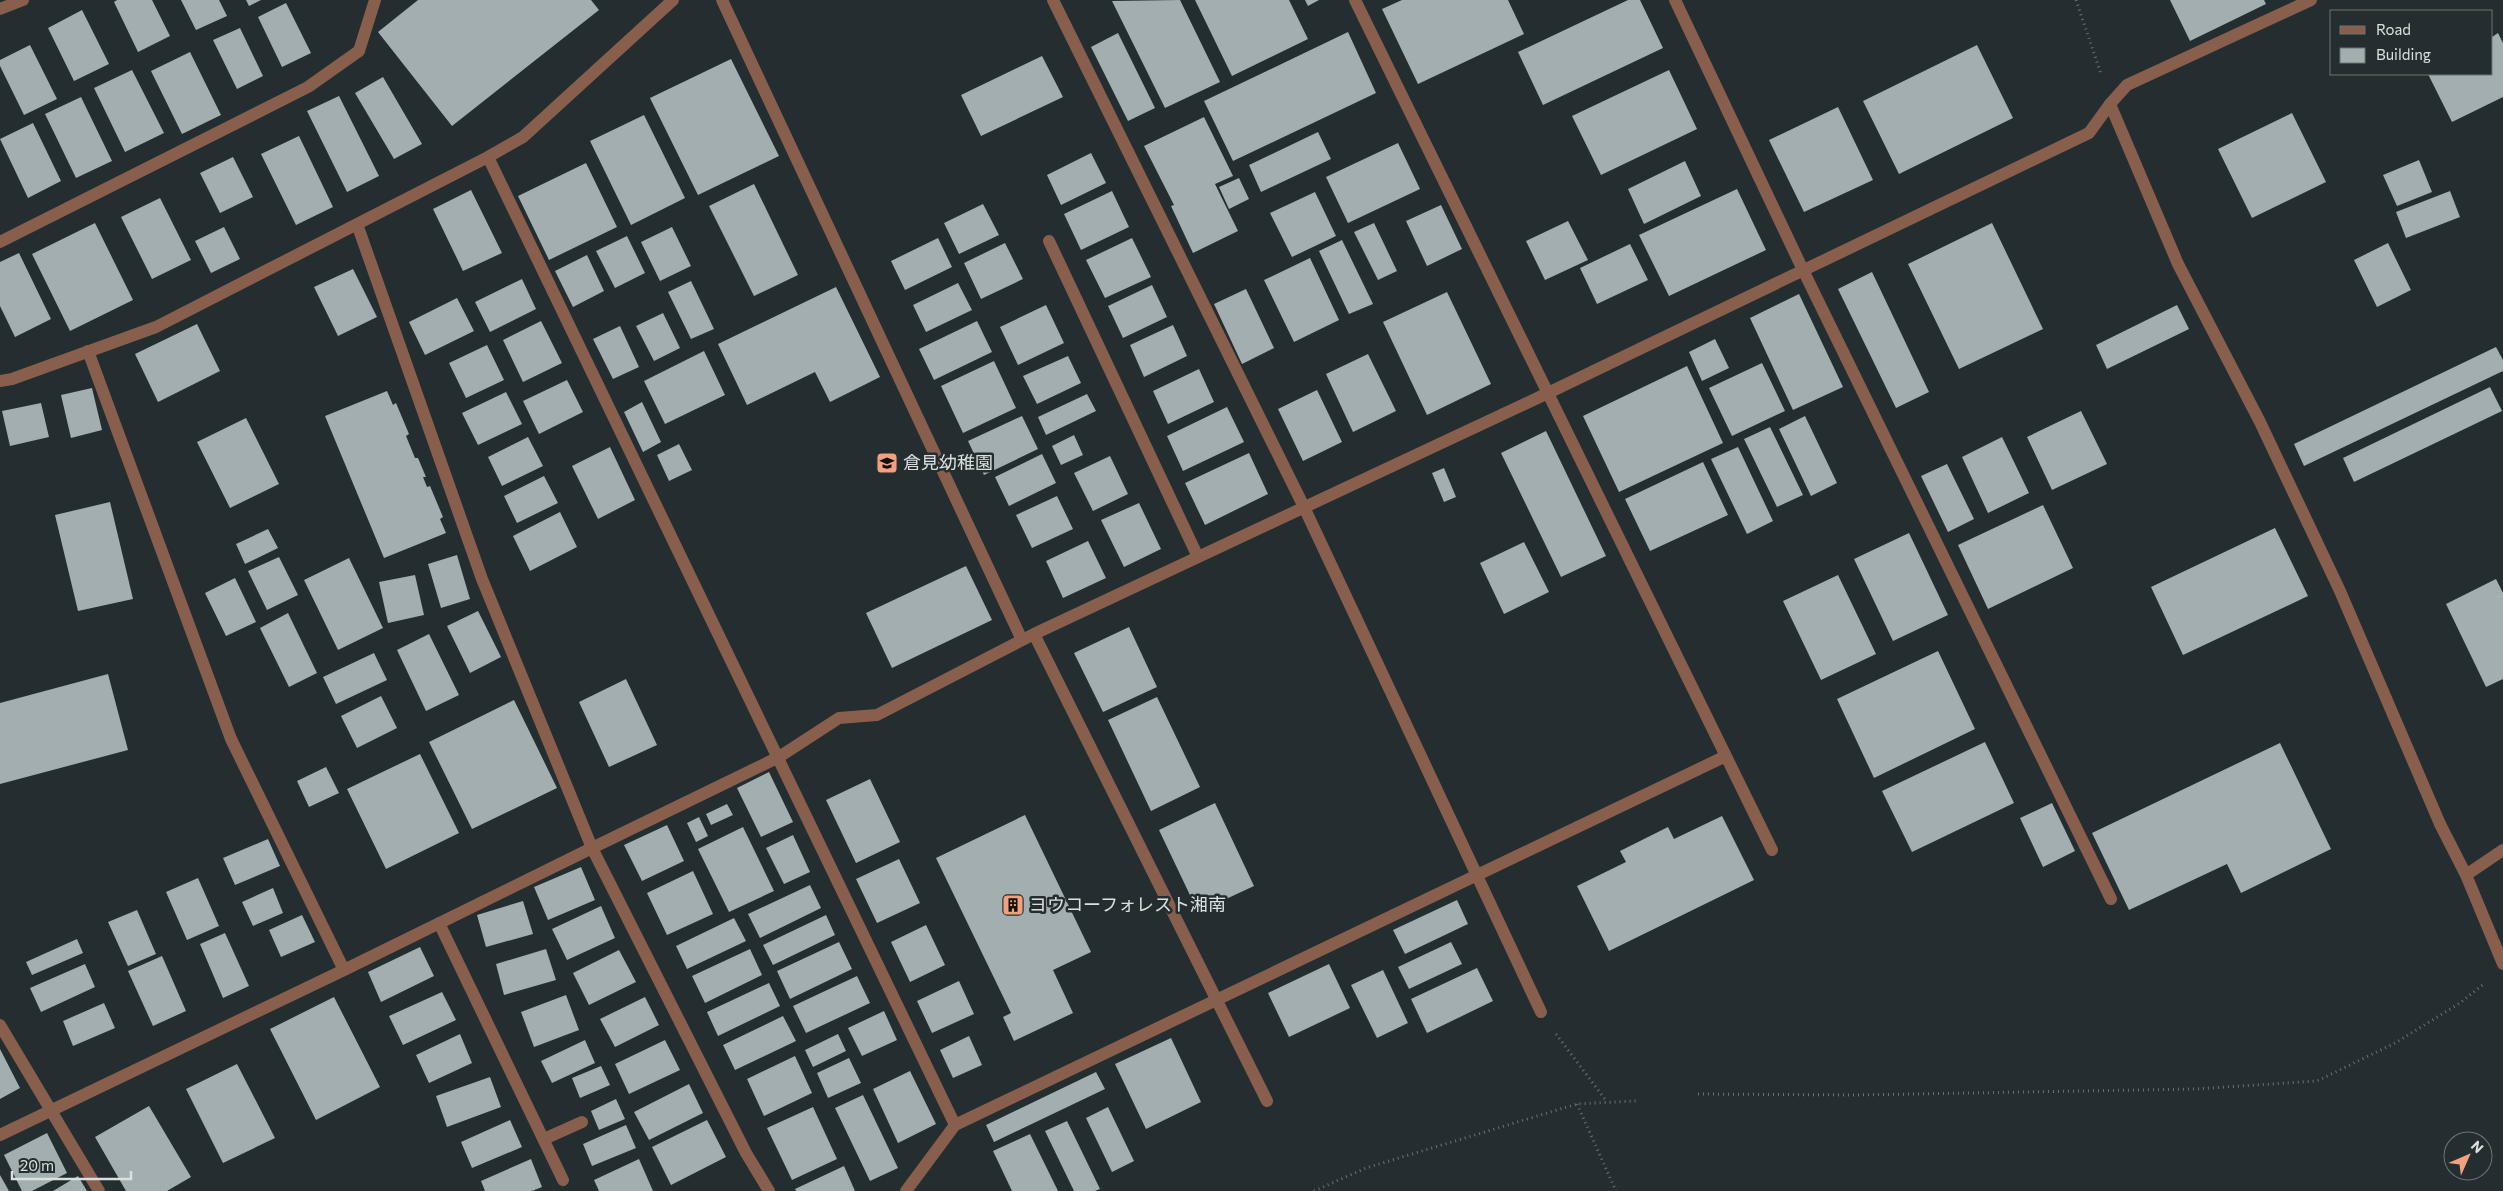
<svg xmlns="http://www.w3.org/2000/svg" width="2503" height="1191" font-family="Commissioner,'Noto Sans JP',sans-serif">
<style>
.building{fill:#a3aeb0}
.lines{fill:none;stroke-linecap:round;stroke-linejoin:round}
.path{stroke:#6a7273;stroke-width:3;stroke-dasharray:1 4;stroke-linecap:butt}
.service{stroke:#885e4d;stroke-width:12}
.minor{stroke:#885e4d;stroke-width:12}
.labels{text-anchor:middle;stroke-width:5;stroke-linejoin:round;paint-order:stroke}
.poi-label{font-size:18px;fill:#dae0e1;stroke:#242d2f;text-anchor:start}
</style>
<rect width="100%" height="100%" fill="#242d2f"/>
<path class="building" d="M117,0H152L170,36L138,52L114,2Z
M181,0H219L227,16L196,30Z
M246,0H261L249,6Z
M418,0H591L599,10L452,126L378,32Z
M1180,0L1220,82L1165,108L1112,1Z
M1195,0H1289L1308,39L1232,76Z
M1305,0H1319L1308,6Z
M1402,0H1508L1524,34L1418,84L1382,9Z
M1628,0H1640L1663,48L1543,105L1518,52Z
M2170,0H2264L2266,4L2190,41Z
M286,3L311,53L282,67L258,17Z
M82,10L109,64L74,81L48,28Z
M240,28L263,76L237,89L213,40Z
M1348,32L1376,93L1233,161L1204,101Z
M1118,33L1155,108L1128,121L1091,47Z
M2498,33L2503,43V97L2452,122L2428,74H2492V37Z
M30,45L57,99L24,115L0,66V60Z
M1977,45L2013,118L1899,174L1863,101Z
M190,52L221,115L182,134L151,71Z
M1042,56L1063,97L981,136L961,95Z
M731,59L779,156L698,195L650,98Z
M132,70L164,133L125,152L94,88Z
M1669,70L1697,129L1601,175L1572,116Z
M383,77L422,144L394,159L355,93Z
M339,96L379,176L347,192L307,111Z
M81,97L112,161L76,178L45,114Z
M1838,107L1873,180L1804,212L1769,140Z
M2292,113L2326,182L2252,218L2218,149Z
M644,115L685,198L631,225L590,141Z
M1204,117L1233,176L1215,184L1238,231L1193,253L1171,206L1174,205L1144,146Z
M33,123L61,181L28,198L0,139Z
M1318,132L1331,159L1261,192L1249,165Z
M299,136L333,207L296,225L261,154Z
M1398,143L1420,189L1348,223L1326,177Z
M1091,153L1106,183L1061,205L1047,175Z
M233,157L253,197L220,213L200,173Z
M2419,160L2432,192L2397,206L2383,175Z
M1685,161L1701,196L1644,224L1628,189Z
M586,163L617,227L549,260L518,196Z
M1239,178L1249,199L1229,209L1219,187Z
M754,184L798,275L754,296L709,206Z
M1737,189L1766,250L1669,296L1639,235Z
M471,190L502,253L463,271L433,209Z
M1112,191L1129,227L1081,250L1064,214Z
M2450,191L2460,217L2406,238L2396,212Z
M1315,192L1336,236L1292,257L1270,213Z
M160,198L191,260L152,279L121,217Z
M983,204L999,235L959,254L944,223Z
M1441,205L1462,249L1427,266L1406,221Z
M1568,221L1588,260L1545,280L1526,241Z
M95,223L133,300L70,331L32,254Z
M1374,223L1397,271L1378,280L1354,232Z
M1992,223L2043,329L1959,369L1908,264Z
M224,227L240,259L211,273L195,241Z
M672,227L691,266L660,281L641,242Z
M627,236L645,273L615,288L596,251Z
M938,238L952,267L905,290L891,261Z
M1132,238L1151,277L1105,298L1086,260Z
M1342,240L1373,304L1349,314L1319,251Z
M1005,243L1023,279L981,299L964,263Z
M2388,243L2411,290L2377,307L2354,260Z
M1630,244L1648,280L1597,304L1580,268Z
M19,253L51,319L15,337L0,306V262Z
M587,255L604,291L573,307L555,271Z
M1310,258L1339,320L1294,342L1264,280Z
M353,269L377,317L338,336L314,287Z
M1872,272L1929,392L1896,408L1838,289Z
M522,279L536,309L490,332L475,302Z
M691,281L714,329L691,339L668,292Z
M958,283L972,310L926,332L913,305Z
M1152,285L1167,317L1123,338L1108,306Z
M836,287L880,377L830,402L815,372L747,405L718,344Z
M1246,289L1274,348L1242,364L1214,304Z
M1447,292L1491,384L1427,415L1383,322Z
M1799,294L1843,387L1793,410L1750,318Z
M457,298L474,331L425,355L409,322Z
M1046,305L1064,343L1018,365L1000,327Z
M2177,305L2189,329L2107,369L2096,345Z
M663,313L680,348L654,361L636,326Z
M541,321L562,363L523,382L503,340Z
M977,321L992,352L934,380L919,349Z
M197,324L220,371L158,402L135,354Z
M1173,325L1187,356L1144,377L1130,345Z
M620,326L639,367L613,379L593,339Z
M1715,339L1729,368L1702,381L1689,352Z
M487,345L504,380L466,398L449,363Z
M2496,347L2503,360V371L2304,466L2294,444Z
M704,351L725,395L665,424L644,381Z
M1368,354L1396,411L1353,432L1326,374Z
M1068,356L1081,383L1037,404L1023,376Z
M994,361L1016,408L963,433L941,386Z
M1762,363L1785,411L1732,436L1709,388Z
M1687,366L1723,443L1619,492L1583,416Z
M1199,369L1214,402L1168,424L1153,391Z
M567,380L583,412L539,434L523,401Z
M2490,387L2502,411L2354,482L2343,458Z
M92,388L102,430L71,438L61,395Z
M1317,390L1342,442L1303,461L1278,409Z
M387,391L393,405L396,403L409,434L406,436L415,458H418L426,477H423L427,487L430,486L443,517L440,519L446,533L384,558L325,416Z
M506,392L522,424L478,445L462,413Z
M1087,394L1096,411L1046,435L1038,417Z
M642,402L661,442L643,452L624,412Z
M41,403L49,437L10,446L2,411Z
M1227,407L1244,442L1183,471L1167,436Z
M2081,411L2107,464L2052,490L2027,437Z
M1022,416L1038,449L984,475L968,441Z
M1805,416L1837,483L1811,496L1779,429Z
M246,418L279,484L230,508L197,442Z
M1770,427L1803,495L1777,507L1744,439Z
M1546,431L1606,556L1561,577L1501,453Z
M1074,435L1083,455L1061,465L1052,446Z
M528,437L543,466L502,486L488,457Z
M2002,437L2029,493L1988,513L1962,457Z
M679,444L692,470L669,481L657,455Z
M610,447L635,500L598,519L572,466Z
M1738,447L1773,521L1747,534L1711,459Z
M1249,453L1268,494L1205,525L1185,483Z
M1042,454L1056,483L1009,506L995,477Z
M1110,456L1128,494L1093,511L1074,473Z
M1703,462L1728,515L1650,551L1625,499Z
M1947,464L1974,519L1948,532L1921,476Z
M1444,468L1456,497L1444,502L1432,473Z
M544,476L558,503L517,523L504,496Z
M1057,496L1073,529L1032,548L1016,515Z
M110,502L133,599L78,611L55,515Z
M1139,503L1161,549L1124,567L1101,520Z
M2043,505L2073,568L1988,609L1958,545Z
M560,512L577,547L530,571L513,536Z
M2275,528L2308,596L2183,655L2151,587Z
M268,529L278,548L245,564L236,544Z
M1909,533L1948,615L1893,641L1854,559Z
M1088,541L1106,578L1063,598L1046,561Z
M1524,542L1549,592L1504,614L1480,563Z
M457,555L470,599L441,608L428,564Z
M279,557L298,595L267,610L248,571Z
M349,558L383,628L338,650L304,580Z
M966,566L992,620L892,668L866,613Z
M415,575L424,615L388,623L379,582Z
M1838,575L1876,654L1821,680L1783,601Z
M235,578L256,622L226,636L205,593Z
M2496,579L2503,593V679L2486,687L2446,604Z
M478,611L501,657L470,673L447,626Z
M288,613L317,673L289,687L260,628Z
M1129,627L1157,687L1103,712L1074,653Z
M429,634L459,695L426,711L397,650Z
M1938,651L1975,729L1874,778L1837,699Z
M374,653L387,680L336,704L323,677Z
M108,674L128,750L0,784V703Z
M626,679L657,745L609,767L579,702Z
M381,696L397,728L357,748L341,716Z
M1157,697L1200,787L1151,811L1108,720Z
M514,700L557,788L472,829L429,742Z
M1985,742L2014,803L1912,852L1882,791Z
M2280,743L2331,849L2241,893L2227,864L2129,910L2092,833Z
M420,754L459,833L386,869L347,789Z
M326,767L339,793L309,807L297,781Z
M769,772L793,822L761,837L737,788Z
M870,779L900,842L856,863L826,800Z
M1215,803L1254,886L1198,912L1159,830Z
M2052,803L2075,851L2043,867L2020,818Z
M727,804L733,815L711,825L706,814Z
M1025,815L1091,952L1053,970L1073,1013L1014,1041L1003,1017L1011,1013L936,858Z
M1722,816L1754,880L1609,951L1577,886L1626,862L1620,851L1668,827L1674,839Z
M699,817L708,836L696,842L687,823Z
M667,825L684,861L642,881L624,845Z
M743,827L774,891L729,912L698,849Z
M793,835L810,872L784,884L766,848Z
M268,839L280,866L235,885L223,858Z
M899,859L920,903L877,923L856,879Z
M581,867L595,900L548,920L534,887Z
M693,871L713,914L667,935L647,893Z
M198,878L219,926L187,940L166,892Z
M810,885L821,908L760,938L748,914Z
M273,888L283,913L253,926L242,902Z
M1457,900L1468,924L1405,954L1393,930Z
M523,901L533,934L486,947L477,915Z
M601,906L615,938L567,960L552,929Z
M137,910L156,954L128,966L108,922Z
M302,915L315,942L281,957L269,930Z
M826,915L835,935L773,965L763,945Z
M734,918L746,941L687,969L676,946Z
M926,925L945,965L910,982L891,942Z
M225,933L249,986L223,998L200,944Z
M77,939L83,953L32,975L26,962Z
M839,942L852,969L790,999L777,971Z
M1451,942L1462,964L1409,989L1398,967Z
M420,947L434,976L381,1002L368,972Z
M546,949L556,980L504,995L496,964Z
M750,949L762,975L705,1003L692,976Z
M619,950L636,982L589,1005L573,973Z
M162,956L186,1011L153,1026L128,971Z
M85,964L95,987L41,1012L30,988Z
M1329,964L1350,1008L1289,1037L1268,993Z
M1477,968L1493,1001L1427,1033L1411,999Z
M1383,970L1408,1023L1377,1038L1351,985Z
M857,976L870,1003L806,1033L793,1006Z
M959,981L974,1014L932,1033L917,1001Z
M769,983L780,1006L718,1036L707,1012Z
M442,992L456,1020L403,1045L389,1016Z
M566,995L579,1030L534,1047L521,1012Z
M334,997L380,1087L316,1120L270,1029Z
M645,997L659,1025L615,1047L600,1019Z
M104,1003L115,1028L73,1046L63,1021Z
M884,1011L897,1040L862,1056L848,1028Z
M783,1016L796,1041L735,1070L723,1045Z
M460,1034L472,1063L429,1083L416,1055Z
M838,1034L846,1051L813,1067L805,1050Z
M969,1036L982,1065L953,1078L940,1050Z
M1171,1038L1201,1102L1146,1129L1115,1064Z
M585,1040L595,1063L552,1083L541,1061Z
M665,1040L680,1070L629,1094L615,1064Z
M0,1049L20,1088L0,1099Z
M795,1056L812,1093L764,1116L747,1079Z
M849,1058L861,1083L828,1098L817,1073Z
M237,1064L275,1138L223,1163L186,1089Z
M601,1066L610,1085L580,1098L572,1078Z
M910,1071L936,1124L898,1143L873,1089Z
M1096,1072L1105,1089L994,1142L986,1125Z
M490,1077L501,1107L447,1127L436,1096Z
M689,1084L703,1113L649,1140L634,1112Z
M863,1095L898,1168L870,1181L835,1108Z
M616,1099L625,1119L599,1130L591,1111Z
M149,1106L191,1177L167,1191H126L95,1137Z
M813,1107L837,1159L792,1180L767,1128Z
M1108,1107L1134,1161L1112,1172L1086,1118Z
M510,1120L522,1147L472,1168L461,1142Z
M707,1120L726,1157L671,1185L652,1147Z
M1067,1121L1100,1189L1095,1191H1074L1045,1131Z
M626,1125L636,1148L592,1166L583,1144Z
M47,1133L67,1173L32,1191H22L4,1155Z
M1030,1134L1058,1191H1012L993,1151Z
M531,1159L542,1187L532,1191H485L481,1181Z
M639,1159L653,1191H599L594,1180Z
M844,1166L855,1191H796L795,1189Z
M0,1175L9,1191H0Z
M78,1176L87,1191H53Z"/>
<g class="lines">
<path class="path" d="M2076,0L2101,74
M1556,1034L1607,1102
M1698,1094L1855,1095L2195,1089L2317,1081L2395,1043L2460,1003L2485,983
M1577,1104L1616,1191
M1314,1191L1366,1168L1577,1104L1636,1101"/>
<path class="service" d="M1675,0L1803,270L2111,899
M2110,104L2178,264L2260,422L2340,591L2440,824"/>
<path class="minor" d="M722,0L1022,640
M1053,0L1304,507L1541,1012
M1355,0L1772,850
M0,9L23,0
M488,157L955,1125
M357,224L482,579L592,848L779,757L839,718L877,715L1034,634L1267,1101
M1049,241L1198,557
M0,242L308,87L359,51L375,0
M88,351L231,739L344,970
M0,381L12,379L156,327L488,157L523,137L673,0
M1034,634L1548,393L2089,133L2110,104L2127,85L2311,0
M2440,824L2466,875L2503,964
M2466,875L2503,850
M439,923L563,1180
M0,1025L99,1191
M0,1135L344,970L592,848L746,1153L769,1191
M544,1139L582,1122
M906,1191L955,1125L1726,756"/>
</g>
<defs>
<g id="school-square" transform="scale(1.125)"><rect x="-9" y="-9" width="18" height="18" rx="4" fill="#f2a17e" stroke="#242d2f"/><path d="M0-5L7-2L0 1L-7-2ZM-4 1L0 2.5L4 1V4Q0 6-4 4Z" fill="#111"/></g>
<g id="building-square" transform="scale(1.125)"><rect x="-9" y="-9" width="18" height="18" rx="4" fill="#f2a17e" stroke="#242d2f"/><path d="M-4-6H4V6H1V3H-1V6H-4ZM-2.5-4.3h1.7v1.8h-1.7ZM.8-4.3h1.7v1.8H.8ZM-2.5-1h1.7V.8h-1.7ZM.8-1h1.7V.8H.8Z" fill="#111"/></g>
</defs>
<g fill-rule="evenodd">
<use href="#school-square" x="887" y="463"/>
<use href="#building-square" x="1013" y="905"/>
</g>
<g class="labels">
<g class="poi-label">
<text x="903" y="469">倉見幼稚園</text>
<text x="1029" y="911">ヨウコーフォレスト湘南</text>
</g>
</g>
<rect x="2330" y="10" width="162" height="65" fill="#242d2f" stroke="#6d7576"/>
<rect x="2340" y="26" width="25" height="8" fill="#885e4d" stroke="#6d7576"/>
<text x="2376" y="35" font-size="15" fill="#dae0e1">Road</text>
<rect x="2340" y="48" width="25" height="15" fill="#a3aeb0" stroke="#6d7576"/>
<text x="2376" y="60" font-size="15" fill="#dae0e1">Building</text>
<g transform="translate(2468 1156) rotate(45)"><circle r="24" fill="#242d2f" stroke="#6d7576"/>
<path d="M0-4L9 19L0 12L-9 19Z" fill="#f2a17e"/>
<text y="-8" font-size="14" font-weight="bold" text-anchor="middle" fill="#dae0e1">N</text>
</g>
<path d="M12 1171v8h119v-8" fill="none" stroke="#dae0e1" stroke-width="2.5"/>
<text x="20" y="1171" font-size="15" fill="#dae0e1" stroke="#242d2f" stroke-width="4" paint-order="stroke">20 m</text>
</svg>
